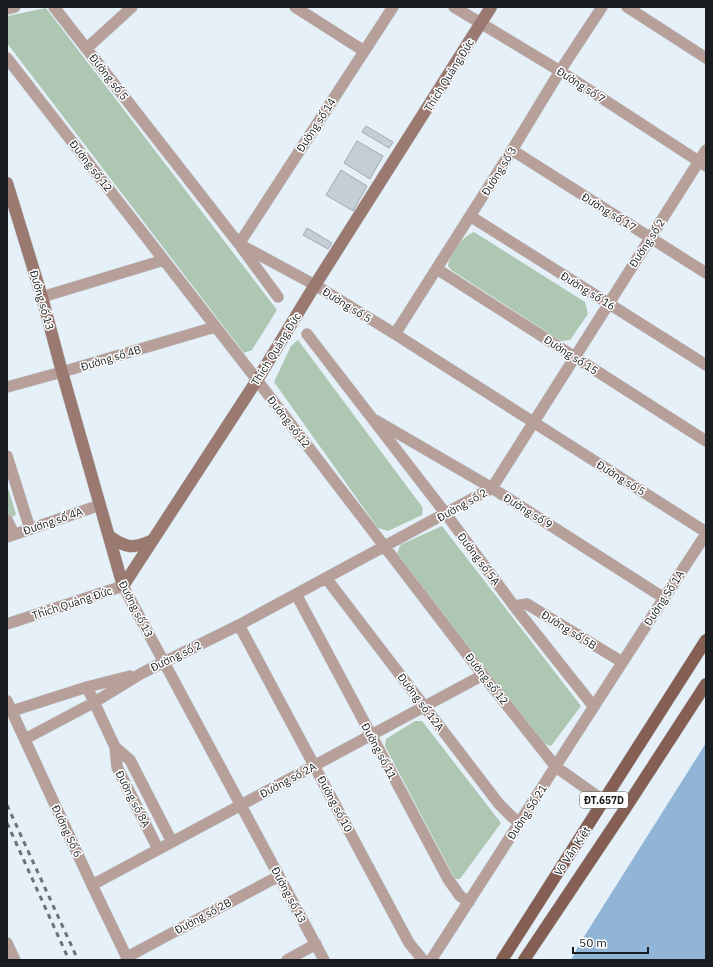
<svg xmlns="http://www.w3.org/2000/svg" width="713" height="967" font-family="'IBM Plex Sans',sans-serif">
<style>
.green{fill:#aec7b3}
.water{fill:#90b5d7}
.building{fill:#c4ced7;stroke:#a1aab3}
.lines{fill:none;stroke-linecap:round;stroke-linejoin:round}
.street-casing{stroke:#c5ced6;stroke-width:12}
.secondary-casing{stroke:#c5ced6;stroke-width:13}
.primary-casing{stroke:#c5ced6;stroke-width:13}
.street{stroke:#b6a099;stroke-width:11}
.secondary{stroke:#9a7a70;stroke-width:12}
.primary{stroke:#855f53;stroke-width:12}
.rail{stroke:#6c7277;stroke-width:3;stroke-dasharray:5 5;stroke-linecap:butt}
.labels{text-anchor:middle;stroke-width:3;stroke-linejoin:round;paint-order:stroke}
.shield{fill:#fff;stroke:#5f6163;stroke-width:1}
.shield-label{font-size:10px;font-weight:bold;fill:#1a1d20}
.street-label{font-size:11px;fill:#1a1d20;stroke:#fff}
</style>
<rect width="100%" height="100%" fill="#e6f0f9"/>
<path class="green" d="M46,8L277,310L252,350L244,353L7,43V16Z
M474,232L585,302L588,314L570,340L561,341L451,270L448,266C449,255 463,236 474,232Z
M298,340L423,508L422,515L388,531L378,528L274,382L291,346Z
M7,485L16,514L13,517H10L7,513Z
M442,526L581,706L551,746L542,743L397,555L400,545Z
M415,721H422L501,823L460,879H455L385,746L386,739Z"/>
<path class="water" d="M706,743V960H571L580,943Z"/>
<path class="building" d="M366,126L393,142L389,148L362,132Z
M357,141L383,156L370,179L344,163Z
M341,170L367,186L353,211L326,195Z
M307,228L332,243L328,249L303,235Z"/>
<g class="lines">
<g class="street-casing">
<path id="street" d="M54,7L239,244L278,297
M295,7L364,51
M454,7L560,71L706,166
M627,7L706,58
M7,9L15,7
M87,48L132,7
M7,58L257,380L483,675L556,767L604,801
M512,150L706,273
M470,216L706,365
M239,244L315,285L395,334L706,532
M239,244L393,7
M437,269L706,441
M42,297L164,260
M307,334L446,514L514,606L594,707
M395,334L512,150L560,71L602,7
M7,387L62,372L215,327
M375,420L492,488L664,598
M7,456L30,529
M7,520L14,534
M7,537L100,505
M326,578L499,804L511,816L519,823
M296,594L448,879L460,896L469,902
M514,606L527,604L622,662
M7,624L123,586L324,960
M239,625L409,943L423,960
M87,687L115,747L130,760L172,842
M7,701L92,885L128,960
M12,711L87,687L130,676
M25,739L93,703L142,673L239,625L492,488L706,150
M115,747L117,767L158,849
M92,885L483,675
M7,943L15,960
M127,957L279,876
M287,960L316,944
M431,960C523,818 613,675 706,534"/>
</g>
<g class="secondary-casing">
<path id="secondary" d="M7,183L42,297L62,372L123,586
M109,536C126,548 132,549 151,541
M123,586L257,380L315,285L491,7"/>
</g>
<g class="primary-casing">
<path id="primary" d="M502,960L706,640
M524,960L623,812L706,684"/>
</g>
<use href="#street" class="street"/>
<use href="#secondary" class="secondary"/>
<use href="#primary" class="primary"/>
<path class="rail" d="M7,805L78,960
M7,823L69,960"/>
</g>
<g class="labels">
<rect class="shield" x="580" y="792" width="48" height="16" rx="3"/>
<g class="shield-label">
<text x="604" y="804">ĐT.657D</text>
</g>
<g class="street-label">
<text transform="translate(449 75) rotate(-58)" y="4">Thích Quảng Đức</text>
<text transform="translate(109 77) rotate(52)" y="4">Đường số 5</text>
<text transform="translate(581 85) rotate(33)" y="4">Đường số 7</text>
<text transform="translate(316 125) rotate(-57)" y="4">Đường số 14</text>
<text transform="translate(91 166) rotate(52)" y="4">Đường số 12</text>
<text transform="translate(499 171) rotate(-58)" y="4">Đường số 3</text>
<text transform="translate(609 212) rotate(32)" y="4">Đường số 17</text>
<text transform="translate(647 243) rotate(-57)" y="4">Đường số 2</text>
<text transform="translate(588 291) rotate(32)" y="4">Đường số 16</text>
<text transform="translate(42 300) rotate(74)" y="4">Đường số 13</text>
<text transform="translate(347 305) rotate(32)" y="4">Đường số 5</text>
<text transform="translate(276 349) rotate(-58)" y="4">Thích Quảng Đức</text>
<text transform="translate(571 355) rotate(33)" y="4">Đường số 15</text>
<text transform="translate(111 358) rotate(-17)" y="4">Đường số 4B</text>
<text transform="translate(289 422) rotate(52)" y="4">Đường số 12</text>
<text transform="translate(621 478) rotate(32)" y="4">Đường số 5</text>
<text transform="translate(462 505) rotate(-29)" y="4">Đường số 2</text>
<text transform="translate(528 511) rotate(32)" y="4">Đường số 9</text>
<text transform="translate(53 521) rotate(-19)" y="4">Đường số 4A</text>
<text transform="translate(479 559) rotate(53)" y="4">Đường số 5A</text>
<text transform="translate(664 598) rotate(-57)" y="4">Đường Số 1A</text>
<text transform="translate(72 603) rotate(-18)" y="4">Thích Quảng Đức</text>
<text transform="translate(136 609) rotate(63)" y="4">Đường số 13</text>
<text transform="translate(569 630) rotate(32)" y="4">Đường số 5B</text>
<text transform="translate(176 656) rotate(-26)" y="4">Đường số 2</text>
<text transform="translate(487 679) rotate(52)" y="4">Đường số 12</text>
<text transform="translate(421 702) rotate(53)" y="4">Đường số 12A</text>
<text transform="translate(379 751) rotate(62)" y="4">Đường số 11</text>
<text transform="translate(288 780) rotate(-28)" y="4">Đường số 2A</text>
<text transform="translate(133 799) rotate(63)" y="4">Đường số 8A</text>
<text transform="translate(335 804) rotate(62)" y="4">Đường số 10</text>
<text transform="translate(527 812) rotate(-57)" y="4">Đường Số 21</text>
<text transform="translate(67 831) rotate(65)" y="4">Đường Số 6</text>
<text transform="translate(572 851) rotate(-57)" y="4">Võ Văn Kiệt</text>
<text transform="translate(289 895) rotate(62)" y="4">Đường số 13</text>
<text transform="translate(203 916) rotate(-28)" y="4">Đường số 2B</text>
</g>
</g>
<rect width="713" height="967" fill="none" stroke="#1a1d20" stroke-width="16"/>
<path d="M573 947v6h75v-6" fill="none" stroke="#1a1d20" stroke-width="2"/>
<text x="579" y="947" font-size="12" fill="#1a1d20" stroke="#ffffff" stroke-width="3" paint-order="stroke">50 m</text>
</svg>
